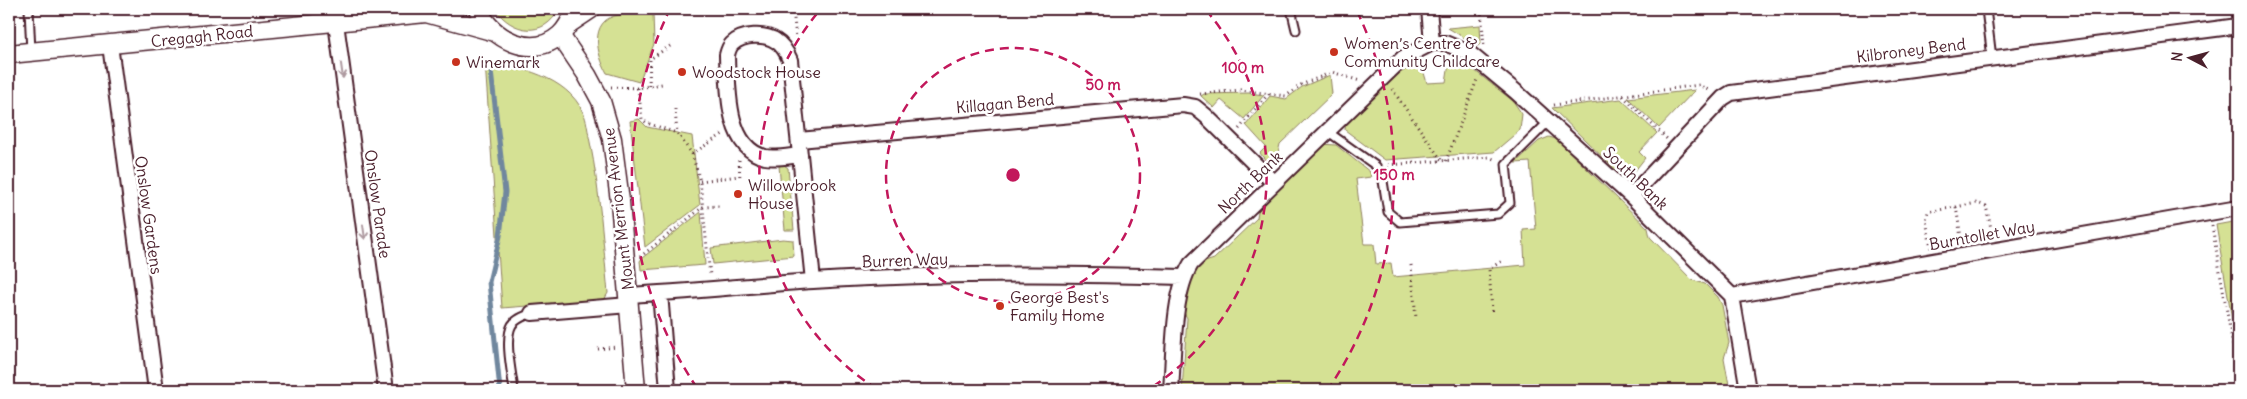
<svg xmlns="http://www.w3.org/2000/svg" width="2247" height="399" font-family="Delius,sans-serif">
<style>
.green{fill:#d5e194;stroke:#908060}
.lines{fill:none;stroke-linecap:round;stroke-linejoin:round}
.stream{stroke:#70879e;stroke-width:5}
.service-casing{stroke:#4a1f2b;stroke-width:11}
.minor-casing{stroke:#4a1f2b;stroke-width:18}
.tertiary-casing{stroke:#4a1f2b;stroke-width:21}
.path{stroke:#4a1f2b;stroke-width:3;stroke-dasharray:1 4;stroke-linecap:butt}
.service{stroke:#fff;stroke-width:7}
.minor{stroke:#fff;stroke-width:14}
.tertiary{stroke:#fff;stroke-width:18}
.oneway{stroke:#ae9aa0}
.ring{fill:none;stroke:#c2185b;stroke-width:2.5;stroke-dasharray:9 6}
.poi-dot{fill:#c8321e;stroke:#fff;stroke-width:2}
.labels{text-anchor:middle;stroke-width:5;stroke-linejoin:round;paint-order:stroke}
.street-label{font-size:16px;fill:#4a1f2b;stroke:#fff}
.poi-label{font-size:16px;fill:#4a1f2b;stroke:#fff;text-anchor:start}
.centre{fill:#c2185b;stroke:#fff;stroke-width:2.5}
.ring-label{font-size:15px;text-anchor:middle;font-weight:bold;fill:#c2185b;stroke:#fff;stroke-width:5;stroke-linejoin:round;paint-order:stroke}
</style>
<rect width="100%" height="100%" fill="#fff"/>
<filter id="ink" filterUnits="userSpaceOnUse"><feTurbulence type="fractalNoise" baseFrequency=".02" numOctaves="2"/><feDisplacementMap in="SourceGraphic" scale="10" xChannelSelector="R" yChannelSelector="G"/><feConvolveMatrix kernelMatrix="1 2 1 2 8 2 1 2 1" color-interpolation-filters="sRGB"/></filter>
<g filter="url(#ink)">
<path class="green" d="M495,9H559C544,39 512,33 495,9Z
M653,13L654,44L639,82L607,73C597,55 588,21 618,15C630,13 642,13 653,13Z
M1480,25L1481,43L1478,46L1448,28Z
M485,62C519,66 567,77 583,112C587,120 588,133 590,142C600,191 603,243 608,293L604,300L502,308Z
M1464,62L1513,101L1522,114L1520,130L1494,152L1385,160L1345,130L1346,120C1368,100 1392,72 1421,63L1427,83L1446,82L1449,63Z
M1330,75L1332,94L1280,144L1277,157L1270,163L1266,161L1260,153L1266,147L1246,125L1270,96L1286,99L1302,87Z
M1695,90L1659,128L1628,98Z
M1249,93L1264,95L1244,119L1221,100L1214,108L1201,96L1204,94Z
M1621,99L1657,133L1639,152L1645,158L1630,177L1619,173L1552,108Z
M639,119L647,127L692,136L700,205L645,247L630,121Z
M1549,137L1556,139L1648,228L1650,237L1692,280L1705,284L1718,297L1722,305L1729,343L1724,358L1730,390H1182L1187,318L1181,307L1187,285L1199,264L1214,259L1257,218L1259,204L1321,144L1336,145L1370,172L1371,177L1356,179L1364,244H1374L1376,264L1391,263L1393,277L1525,265L1523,230L1536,229L1530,162L1515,163L1539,141Z
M784,165L788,168L794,230H785L779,166Z
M701,212L705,265L641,270L640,261L642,258Z
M2238,221V355L2216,225Z
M783,239L793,240L794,256L713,264L711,248Z"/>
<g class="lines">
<path class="stream" d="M491,71L505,192L500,236L489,282L500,390"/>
<g class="service-casing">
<path id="service" d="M29,9L31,52
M1291,9L1296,30
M1986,9L1992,58
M1327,131L1376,166L1382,175L1388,212L1400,222L1498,214L1510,203L1506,164L1549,121
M514,390C512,374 504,339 512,325C517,318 525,316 532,313"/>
</g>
<g class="minor-casing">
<path id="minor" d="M1429,9L1432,43
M336,23L386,390
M110,45L156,390
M799,140L1183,105L1195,107L1206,116L1273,182
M800,155C790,156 776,159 765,157C726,148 728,87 727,55C728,51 730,46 732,44C742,34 765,33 776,41C783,45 787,53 790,60L800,155L813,281
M1631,196L1723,98L1731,93L2238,26
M660,293L668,390
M628,295C690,292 751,285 813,281C936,273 1060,273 1183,277
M1732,296L2238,208
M532,313L629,305
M1171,390C1174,354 1172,295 1191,264L1403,58L1432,43H1445L1469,53L1515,91L1631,196L1732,296L1748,390"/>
</g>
<g class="tertiary-casing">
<path id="tertiary" d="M478,9C491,39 532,60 560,35C568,28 572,18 576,9
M426,13L495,32
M570,23L591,9
M560,35L587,75L601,101L612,139L620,201L636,390
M9,54L426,13L434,9"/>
</g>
<path class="path" d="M793,9L796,38
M1481,9L1484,47
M649,86L650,59L673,44
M611,87L638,88L662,84
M638,88L642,119L647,123L677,133L692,154L700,181L710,276
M1392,89L1442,161
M1200,94L1240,90L1286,96L1301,85L1332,72L1360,81
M1623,96L1667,139
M1554,105L1699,85L1710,91
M675,109L677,133
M1239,129L1269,93
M692,154L723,134
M739,160L740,180
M1446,161L1478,77
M1388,165L1489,157L1496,160
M700,181L739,176
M1956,207L1962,243
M2212,226L2238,375
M1931,248L1926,220L1928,212L1977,203L1986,206L1993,237
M640,257L703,207L719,206
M1411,265L1416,318
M1492,311L1489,269L1502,261
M598,349L617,347"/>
<use href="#service" class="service"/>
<use href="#minor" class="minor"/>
<use href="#tertiary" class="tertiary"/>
</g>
<defs><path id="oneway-shaft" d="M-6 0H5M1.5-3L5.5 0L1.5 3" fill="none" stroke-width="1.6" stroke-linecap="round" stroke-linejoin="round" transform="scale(1.25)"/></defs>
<g class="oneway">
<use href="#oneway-shaft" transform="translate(342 71) rotate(82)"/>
<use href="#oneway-shaft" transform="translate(364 232) rotate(82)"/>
</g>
</g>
<g class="ring">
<circle cx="1013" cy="175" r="127"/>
<path d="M877 389A254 254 0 0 1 820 10M1206 10A254 254 0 0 1 1149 389"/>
<path d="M697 388A381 381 0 0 1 669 11M1357 11A381 381 0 0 1 1329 388"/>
</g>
<g class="poi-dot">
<circle cx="1334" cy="52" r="5"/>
<circle cx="456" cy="62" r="5"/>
<circle cx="682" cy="72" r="5"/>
<circle cx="738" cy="194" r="5"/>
<circle cx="1000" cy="306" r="5"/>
</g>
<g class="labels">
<g class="street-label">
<text transform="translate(202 36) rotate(-6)" y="6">Cregagh Road</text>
<text transform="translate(1911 50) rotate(-7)" y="6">Kilbroney Bend</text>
<text transform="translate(1005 103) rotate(-5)" y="6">Killagan Bend</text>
<text transform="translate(1636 178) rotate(44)" y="6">South Bank</text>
<text transform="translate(1250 182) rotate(-44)" y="6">North Bank</text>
<text transform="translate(378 204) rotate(82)" y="6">Onslow Parade</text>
<text transform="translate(618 209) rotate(-97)" y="6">Mount Merrion Avenue</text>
<text transform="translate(149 215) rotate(82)" y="6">Onslow Gardens</text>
<text transform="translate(1982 235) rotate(-10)" y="6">Burntollet Way</text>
<text transform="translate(905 260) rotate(-2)" y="6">Burren Way</text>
</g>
<g class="poi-label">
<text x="1344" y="49">Women’s Centre &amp;<tspan x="1344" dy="18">Community Childcare</tspan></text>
<text x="466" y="68">Winemark</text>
<text x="692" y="78">Woodstock House</text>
<text x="748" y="191">Willowbrook<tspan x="748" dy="18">House</tspan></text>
<text x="1010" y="303">George Best's<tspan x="1010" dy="18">Family Home</tspan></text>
</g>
</g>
<circle cx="1013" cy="175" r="8" class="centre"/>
<g class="ring-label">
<text x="1243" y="73">100 m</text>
<text x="1103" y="90">50 m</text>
<text x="1394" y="180">150 m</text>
</g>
<rect width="2247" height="399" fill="none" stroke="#fff" stroke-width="30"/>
<rect x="15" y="15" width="2217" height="369" fill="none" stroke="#4a1f2b" stroke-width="2" filter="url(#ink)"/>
<g transform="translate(2190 58) rotate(276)" stroke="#ffffff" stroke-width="4" paint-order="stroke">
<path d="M0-4L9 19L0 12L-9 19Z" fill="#4a1f2b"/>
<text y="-8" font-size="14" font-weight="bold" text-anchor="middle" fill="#4a1f2b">N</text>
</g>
</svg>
